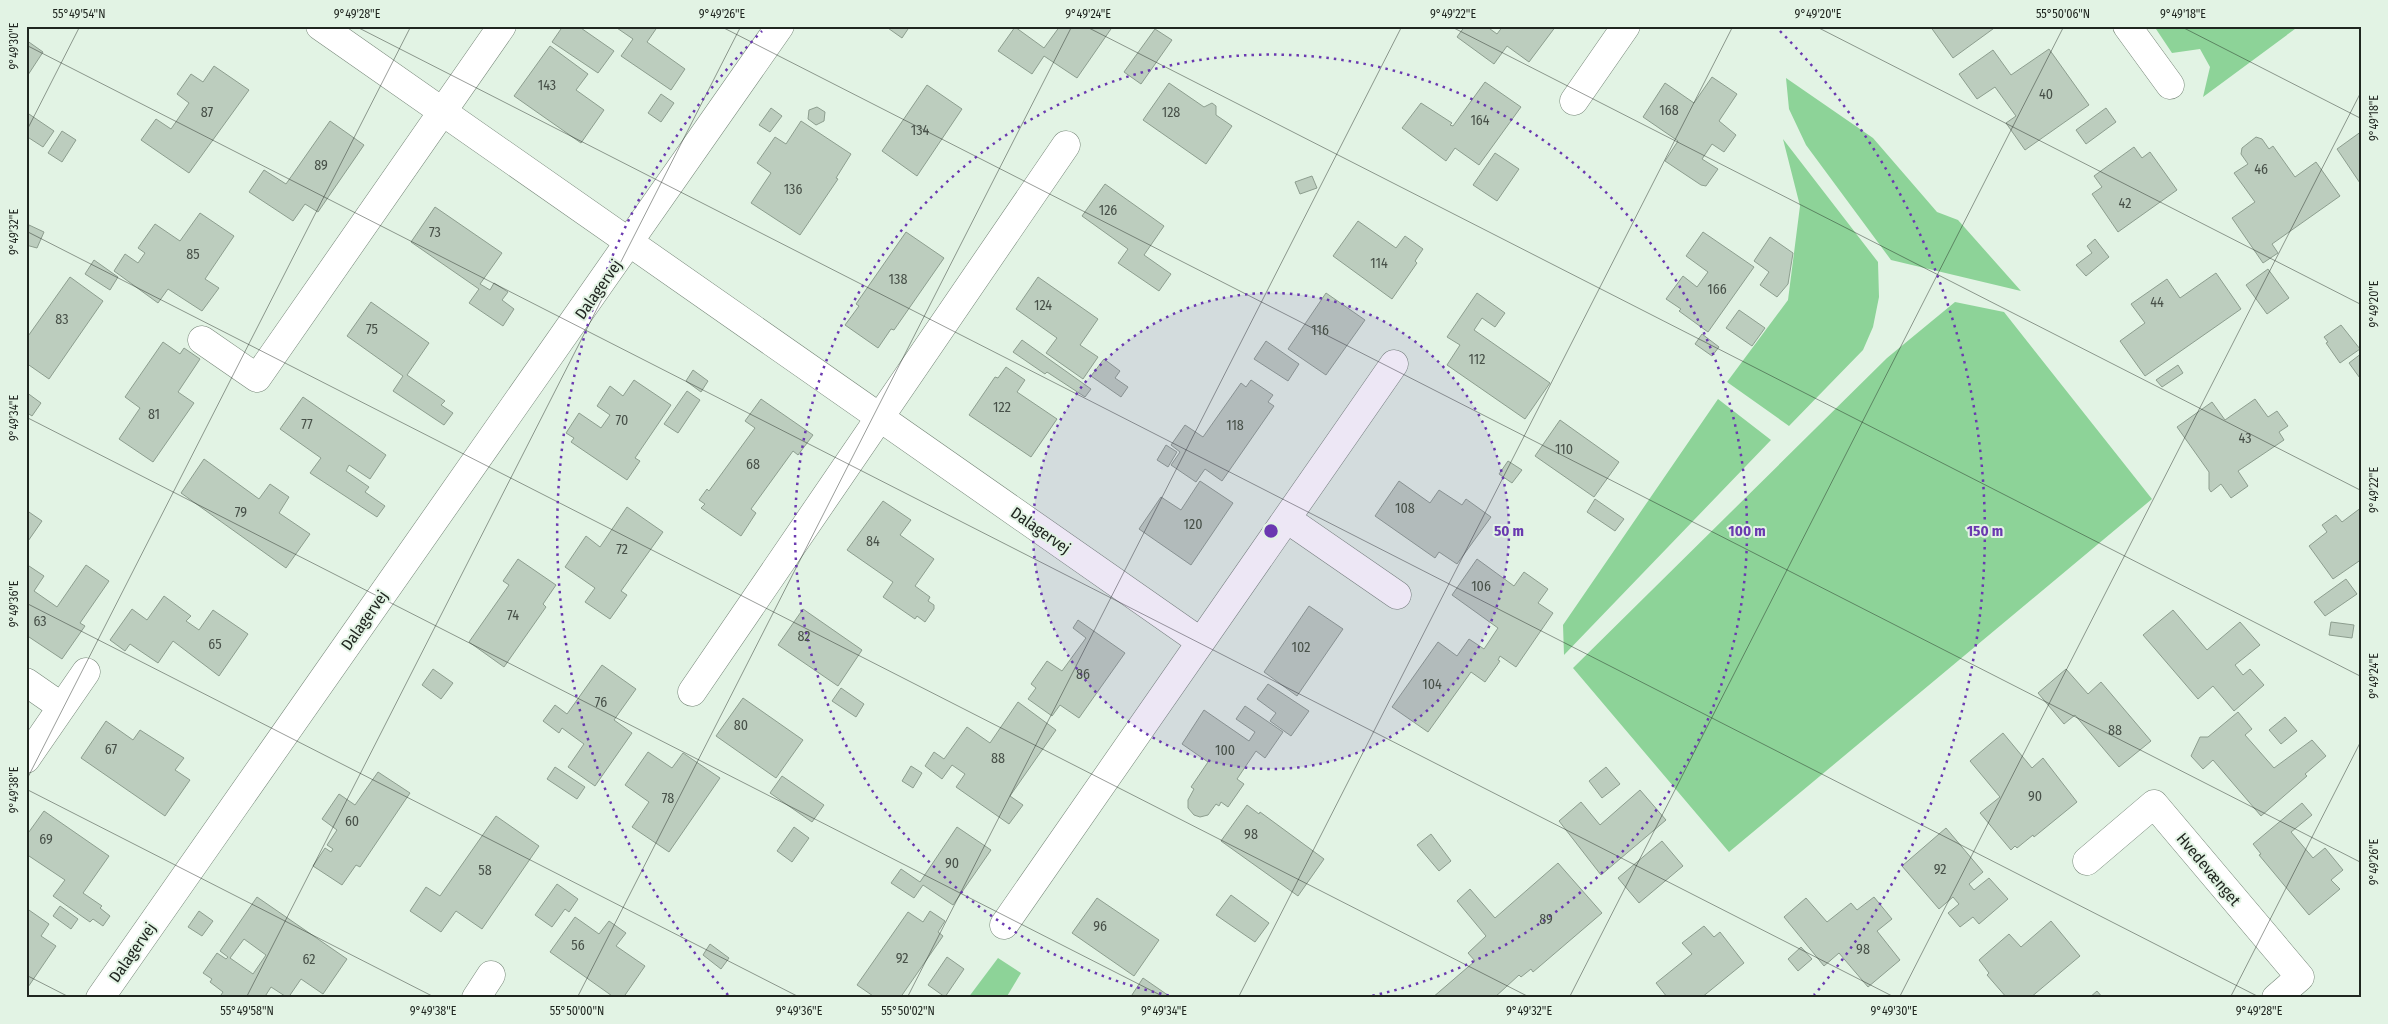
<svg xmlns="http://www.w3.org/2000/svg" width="2388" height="1024" font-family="'Fira Sans Condensed',sans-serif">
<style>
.green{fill:#8dd398}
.building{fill:#bccdbe;stroke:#8d9e8f;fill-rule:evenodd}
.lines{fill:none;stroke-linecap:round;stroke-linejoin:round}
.minor-casing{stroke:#768678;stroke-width:29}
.minor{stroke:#fff;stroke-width:28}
.ticks{fill:none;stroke:#202620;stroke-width:1;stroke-opacity:0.45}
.ring{fill:none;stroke:#6a39b0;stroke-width:2.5;stroke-dasharray:2.5 5}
.labels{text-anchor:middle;stroke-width:4;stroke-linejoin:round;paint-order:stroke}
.number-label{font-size:14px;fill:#475048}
.street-label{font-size:16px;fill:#202620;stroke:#e2f3e4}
.centre{fill:#6a39b0;stroke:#e2f3e4;stroke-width:2.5}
.ring-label{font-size:15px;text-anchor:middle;font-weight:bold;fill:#6a39b0;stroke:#e2f3e4;stroke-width:4;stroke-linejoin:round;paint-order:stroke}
.neatline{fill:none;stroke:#202620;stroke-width:2}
.ticks-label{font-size:12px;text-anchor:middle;fill:#202620}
</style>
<rect width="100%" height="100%" fill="#e2f3e4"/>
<path class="green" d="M2154,26H2299L2203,97L2210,67L2200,49L2172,53Z
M1786,78L1873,138L1937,212L1958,220L2021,291L1891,260L1806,145L1789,109Z
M1783,139L1878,262L1879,297L1873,327L1863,350L1789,426L1727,382L1788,300L1800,206Z
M1955,302L2004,312L2152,499L1729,852L1573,668L1887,358Z
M1718,399L1771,440L1564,655L1563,625Z
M998,958L1021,973L1006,998H968Z"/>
<path class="building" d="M563,26H578L614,51L598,73L552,42Z
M614,26H658L647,42L685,69L671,90L621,56L633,39Z
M885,26H910L902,38Z
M1060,26H1113L1077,78L1044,56L1032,74L998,51L1015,27L1044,48Z
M1465,26H1486L1497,34L1503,26H1556L1529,62L1507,46L1494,64L1457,37Z
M1930,26H1997L1953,58Z
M1155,29L1172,40L1141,84L1124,72Z
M26,40L43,52L26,78Z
M550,46L588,74L576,90L604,110L581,143L514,96Z
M2049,49L2089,105L2025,150L2006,123L2016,116L1995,87L1977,99L1959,74L1993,50L2011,75Z
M214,66L249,90L189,173L141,140L156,119L171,129L189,103L177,94L191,74L203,82Z
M1712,77L1737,94L1719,121L1736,135L1724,152L1712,144L1702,159L1718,169L1706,186L1701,185L1665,161L1678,141L1643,117L1665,83L1694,103Z
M1485,82L1521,107L1479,165L1455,148L1446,161L1402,128L1421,103L1452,123L1450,125L1453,126Z
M1169,83L1204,107L1212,103L1216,106V115L1232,126L1206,164L1143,120Z
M927,85L962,109L917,176L882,151Z
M661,94L674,103L661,122L648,113Z
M817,107L825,112L824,121L816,125L808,119L809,110Z
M771,108L782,116L770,132L759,125Z
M2106,108L2116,122L2086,144L2076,130Z
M26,112L54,131L43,147L26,136Z
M330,121L364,145L318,212L305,204L293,221L249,192L264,170L286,184Z
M801,121L851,154L836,178L838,179L800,235L751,203L771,173L757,163L775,137L786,144Z
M62,131L76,140L62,162L48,153Z
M2362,131V186L2337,149Z
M2256,137L2262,139L2269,149L2273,146L2295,177L2316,162L2340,196L2272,244L2278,253L2263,263L2232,218L2255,202L2234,173L2248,164L2241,154L2242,148Z
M2134,147L2142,158L2150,152L2177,190L2118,232L2092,194L2102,187L2094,176Z
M1495,153L1519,169L1497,201L1473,185Z
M1312,176L1317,188L1300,194L1295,182Z
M1105,184L1164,226L1144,255L1171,274L1159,291L1118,263L1128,249L1082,216Z
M435,207L502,253L480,284L490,290L494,283L508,292L502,300L514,309L503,326L469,303L479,289L411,242Z
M200,213L234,236L205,279L219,288L202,311L168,289L158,303L114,271L125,254L138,263L145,253L138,248L155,224L180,241Z
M1358,221L1396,248L1405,236L1423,249L1415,261L1417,263L1392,299L1333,256Z
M29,225L44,232L37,248L26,245Z
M906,232L944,258L894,330L891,329L878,348L845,325L859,306L856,304Z
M1703,232L1754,267L1708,332L1679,311L1681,309L1666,299L1683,276L1697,287L1708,272L1686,256Z
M1770,237L1793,253L1788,284L1777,297L1760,285L1769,272L1754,261Z
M2095,239L2109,257L2086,276L2076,265L2092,253L2087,246Z
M94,260L118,277L110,290L85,274Z
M2268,269L2289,298L2267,314L2246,285Z
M2216,273L2241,309L2145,376L2120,341L2145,323L2131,304L2167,279L2180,298Z
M70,277L103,301L49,379L26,363V339Z
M1038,277L1098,319L1080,345L1098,357L1083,379L1046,353L1057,338L1016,309Z
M1326,293L1365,320L1326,375L1288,349Z
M1477,293L1505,313L1495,327L1482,318L1474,330L1550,383L1525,419L1447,365L1460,345L1447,337Z
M371,302L429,343L407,375L445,401L441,405L453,413L444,425L393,391L403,376L347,336Z
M1739,310L1765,328L1752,346L1726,328Z
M2341,325L2360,349L2340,363L2326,343L2328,342L2324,337Z
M1702,334L1719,347L1712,356L1695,344Z
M1022,340L1091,389L1085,397L1047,372L1045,374L1013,352Z
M1266,341L1299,364L1288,381L1254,359Z
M163,342L180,354L184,348L200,359L178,392L194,403L153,462L119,439L140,408L125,397Z
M2362,353V381L2349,363Z
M1104,359L1120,371L1115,378L1128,387L1121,397L1091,376Z
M2178,365L2183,373L2162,387L2156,380Z
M1006,367L1025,380L1017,392L1057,419L1031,457L969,415L995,377L998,378Z
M693,370L708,381L701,392L686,381Z
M634,380L671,405L635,458L640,461L627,480L571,442L574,438L566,433L579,413L601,428L610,415L597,406L610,386L623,396Z
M1251,380L1273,395L1268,402L1274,406L1222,481L1205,469L1196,482L1171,465L1180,452L1171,445L1185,425L1203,437L1241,383L1246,387Z
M687,391L700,400L678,433L664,424Z
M26,392L41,403L32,416L26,412Z
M303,397L386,455L370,479L349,465L346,471L369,487L365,492L385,506L377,517L310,473L321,458L280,429Z
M761,399L813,435L798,455L793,451L751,509L756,513L741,536L701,508L705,504L699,500L707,489L709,491L755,428L745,421Z
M2255,399L2268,417L2277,411L2288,426L2279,432L2284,440L2238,471L2248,486L2231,498L2221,484L2211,492L2209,489V472L2177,427L2212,402L2225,420Z
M1560,420L1619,462L1594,497L1535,456Z
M1166,445L1177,452L1168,467L1157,460Z
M204,459L259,499L270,484L289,497L279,513L310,534L286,568L181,493Z
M1508,461L1522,470L1512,483L1499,474Z
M1200,481L1233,503L1191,565L1139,529L1161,497L1181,510Z
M1399,481L1430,503L1439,490L1462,505L1466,499L1491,517L1457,564L1439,552L1435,558L1375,516Z
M1595,499L1624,519L1615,531L1587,512Z
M883,501L911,520L900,535L934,559L915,586L930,597L928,601L934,605V609L925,622L917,616L915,619L883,597L893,582L847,550Z
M627,507L663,532L621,591L627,595L610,619L585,602L595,588L565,567L586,536L600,547Z
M2362,507V559L2333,579L2309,546L2327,532L2322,525L2336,515L2342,522Z
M26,510L42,521L26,544Z
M518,559L556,585L543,604L546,607L504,667L469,642L509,585L503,581Z
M1477,559L1514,586L1524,572L1548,589L1538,603L1553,613L1516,667L1500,656L1498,660L1500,661L1485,682L1471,672L1428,732L1392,707L1438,642L1457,656L1469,639L1484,649L1498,628L1452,595Z
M26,564L44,576L34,591L57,607L86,565L109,581L80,623L85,626L62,659L26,635Z
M2346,579L2357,594L2325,616L2314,602Z
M164,596L191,616L186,621L199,630L213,610L248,634L219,676L173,641L158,663L130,644L125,651L110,640L132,609L147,620Z
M1309,606L1343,629L1297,696L1264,672Z
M803,609L862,650L838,686L778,645Z
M2173,610L2207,650L2240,622L2260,645L2235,665L2243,675L2250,669L2264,685L2234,711L2213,686L2198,699L2143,635Z
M1078,620L1125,653L1079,718L1060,705L1052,716L1028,699L1036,688L1031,684L1047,661L1062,671L1086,638L1073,628Z
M2331,622L2354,625L2352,638L2329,635Z
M602,665L636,689L614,720L632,733L595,786L568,767L584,744L562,728L559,733L543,721L555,705L567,714Z
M433,669L453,683L441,699L422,685Z
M2066,669L2088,694L2101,682L2151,741L2119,767L2075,715L2064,724L2038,693Z
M1268,684L1309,711L1291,736L1270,721L1276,713L1257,699Z
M841,688L864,704L856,717L832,701Z
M743,698L803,740L776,778L716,736Z
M1018,702L1056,730L1010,796L1023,805L1009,824L956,787L965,774L952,765L942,779L925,766L934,752L944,759L967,727L990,743Z
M1245,706L1283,732L1265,758L1256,751L1237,779L1244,784L1228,807L1221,802L1219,806L1216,804L1208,815L1200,817L1194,815L1188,808V800L1194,789L1191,787L1208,762L1182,744L1204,710L1249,741L1255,732L1236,719Z
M2238,712L2252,729L2245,735L2274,768L2312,740L2326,756L2305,774L2307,776L2261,816L2213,760L2203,769L2191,756L2200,737H2208Z
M2285,717L2297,731L2281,744L2269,730Z
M106,721L133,740L140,730L184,758L175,770L190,780L165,816L81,758Z
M2003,733L2032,768L2043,758L2077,802L2034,837L2033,835L2017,848L2015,846L2011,850L1980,813L2000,797L1970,761Z
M648,752L672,768L683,753L720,778L669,852L632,827L649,802L625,785Z
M911,766L922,773L913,788L902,781Z
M555,767L585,787L577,799L547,779Z
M1606,767L1620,784L1602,798L1589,781Z
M378,772L410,793L360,867L356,865L342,885L313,866L325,848L331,852L333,849L327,845L337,830L322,819L339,794L355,805Z
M782,776L824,805L812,822L770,793Z
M1640,790L1666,820L1601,875L1559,821L1581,802L1600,825Z
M2302,803L2312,815L2291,832L2313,858L2325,848L2343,870L2331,880L2340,889L2309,915L2259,855L2261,854L2253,844Z
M1247,805L1259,814L1260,812L1324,859L1298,896L1221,841Z
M44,811L109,856L83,893L102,906L100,908L110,916L103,926L93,919L90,922L53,896L65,880L26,854V836Z
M496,816L539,846L482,929L456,911L441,932L410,911L426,887L440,896Z
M794,827L809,838L792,862L777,851Z
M957,827L991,850L953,905L923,885L914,898L891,883L901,869L920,882Z
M1946,828L1983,872L1969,884L1974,890L1989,878L2008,899L1979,924L1973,917L1960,927L1948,913L1959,904L1953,897L1939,909L1902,866Z
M1431,834L1451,861L1439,871L1417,845Z
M1662,841L1683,866L1639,903L1618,878Z
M1558,863L1602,913L1533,972L1531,969L1521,977L1519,975L1494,998H1432L1475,961L1468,953L1486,936L1457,901L1470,889L1495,918Z
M557,884L578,899L569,912L565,909L552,927L535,915Z
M1231,895L1269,923L1255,942L1216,915Z
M257,897L347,959L323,994L301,979L288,998L271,987L264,998H219L223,992L210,982L212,979L203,973L217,953L226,959L228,957L220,951ZM244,939L266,955L253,974L230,958Z
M1874,897L1892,919L1877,931L1900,960L1868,987L1839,953L1824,966L1784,917L1806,898L1827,922L1851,903L1857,910Z
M1097,898L1159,940L1134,976L1072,933Z
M60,906L78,919L71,929L53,916Z
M26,908L49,924L41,936L56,946L26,990Z
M199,911L213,921L202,936L188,927Z
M930,911L945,921L938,932L943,936L900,998H876L857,985L908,912L923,922Z
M575,917L599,934L609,921L626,933L616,946L645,966L623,998H615L550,952Z
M2051,921L2080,956L2030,998H2007L1987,975L1989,973L1979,960L2009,934L2021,947Z
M1704,926L1714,937L1720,932L1744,963L1701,998H1666L1667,997L1656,983L1692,954L1682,943Z
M710,944L729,958L721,969L703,955Z
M1801,947L1812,959L1798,971L1788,959Z
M947,957L964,969L945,997L928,985Z
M1143,978L1172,998H1130Z
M2097,991L2103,998H2089Z"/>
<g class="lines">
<g class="minor-casing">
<path id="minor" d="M320,26L1201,642
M2127,26L2170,85
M1574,101L1626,26
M202,340L257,378L502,26
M1287,519L1397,595
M26,682L62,707
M692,692L1066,145
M26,759L86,672
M2087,861L2154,804L2300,977L2276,998
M1004,925L1394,364
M100,998L780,26
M476,998L491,975"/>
</g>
<use href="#minor" class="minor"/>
</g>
<path class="ticks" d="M355,26L2261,998M720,26L2362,863M1085,26L2362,677M1450,26L2362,491M1815,26L2362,305M2180,26L2362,119M26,45L1896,998M26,132L80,26M26,231L1531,998M26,417L1166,998M26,603L801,998M26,781L411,26M26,789L436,998M26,975L71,998M246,998L741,26M577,998L1072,26M907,998L1402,26M1238,998L1733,26M1569,998L2064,26M1899,998L2362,90M2230,998L2362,739"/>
<circle cx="1271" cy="531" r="238" fill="#6a39b0" fill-opacity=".12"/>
<g class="ring">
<circle cx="1271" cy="531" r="238"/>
<path d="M1176 997A476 476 0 1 1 1366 997"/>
<path d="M728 995A714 714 0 0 1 762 31M1780 31A714 714 0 0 1 1814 995"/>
</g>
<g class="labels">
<g class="number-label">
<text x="547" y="90">143</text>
<text x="2046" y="99">40</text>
<text x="1669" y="115">168</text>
<text x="207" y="117">87</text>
<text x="1171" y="117">128</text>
<text x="1480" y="125">164</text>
<text x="920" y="135">134</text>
<text x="321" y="170">89</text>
<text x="2261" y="174">46</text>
<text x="793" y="194">136</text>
<text x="2125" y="208">42</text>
<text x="1108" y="215">126</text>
<text x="435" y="237">73</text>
<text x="193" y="259">85</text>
<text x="1379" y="268">114</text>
<text x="898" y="284">138</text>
<text x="1717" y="294">166</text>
<text x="2157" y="307">44</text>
<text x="1043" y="310">124</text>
<text x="62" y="324">83</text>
<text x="372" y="334">75</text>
<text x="1320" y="335">116</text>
<text x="1477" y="364">112</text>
<text x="1002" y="412">122</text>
<text x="154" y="419">81</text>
<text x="622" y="425">70</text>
<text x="307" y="429">77</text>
<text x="1235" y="430">118</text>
<text x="2245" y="443">43</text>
<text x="1564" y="454">110</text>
<text x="753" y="469">68</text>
<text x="1405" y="513">108</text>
<text x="241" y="517">79</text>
<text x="1193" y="529">120</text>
<text x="873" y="546">84</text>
<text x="622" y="554">72</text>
<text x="1481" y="591">106</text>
<text x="513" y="620">74</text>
<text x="40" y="626">63</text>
<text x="804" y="641">82</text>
<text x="215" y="649">65</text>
<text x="1301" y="652">102</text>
<text x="1083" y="679">86</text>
<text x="1432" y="689">104</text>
<text x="601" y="707">76</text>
<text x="741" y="730">80</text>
<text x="2115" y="735">88</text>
<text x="111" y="754">67</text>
<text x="1225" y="755">100</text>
<text x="998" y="763">88</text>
<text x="2035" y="801">90</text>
<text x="668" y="803">78</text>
<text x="352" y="826">60</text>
<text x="1251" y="839">98</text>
<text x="46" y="844">69</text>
<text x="952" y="868">90</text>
<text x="1940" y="874">92</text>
<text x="485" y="875">58</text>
<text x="1546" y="924">89</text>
<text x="1100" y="931">96</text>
<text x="578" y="950">56</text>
<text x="1863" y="954">98</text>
<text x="902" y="963">92</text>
<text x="309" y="964">62</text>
</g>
<g class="street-label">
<text transform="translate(598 289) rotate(-55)" y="6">Dalagervej</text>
<text transform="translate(1041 530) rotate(35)" y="6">Dalagervej</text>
<text transform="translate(364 620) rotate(-55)" y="6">Dalagervej</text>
<text transform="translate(2209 869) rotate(50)" y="6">Hvedevænget</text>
<text transform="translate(132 952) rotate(-55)" y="6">Dalagervej</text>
</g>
</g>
<circle cx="1271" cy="531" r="8" class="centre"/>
<g class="ring-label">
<text x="1509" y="536">50 m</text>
<text x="1747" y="536">100 m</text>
<text x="1985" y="536">150 m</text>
</g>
<rect width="2388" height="1024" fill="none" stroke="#e2f3e4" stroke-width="55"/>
<rect x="28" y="28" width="2332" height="968" class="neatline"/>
<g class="ticks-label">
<text x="79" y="18">55°49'54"N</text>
<text x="357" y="18">9°49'28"E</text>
<text x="722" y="18">9°49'26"E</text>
<text x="1088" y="18">9°49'24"E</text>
<text x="1453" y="18">9°49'22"E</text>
<text x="1818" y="18">9°49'20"E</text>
<text x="2063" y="18">55°50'06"N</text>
<text x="2183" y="18">9°49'18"E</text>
<text transform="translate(14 46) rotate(-90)" y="4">9°49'30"E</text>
<text transform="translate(2374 118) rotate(-90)" y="4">9°49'18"E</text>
<text transform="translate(14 232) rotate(-90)" y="4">9°49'32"E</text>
<text transform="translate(2374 304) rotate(-90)" y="4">9°49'20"E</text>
<text transform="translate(14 418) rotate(-90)" y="4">9°49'34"E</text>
<text transform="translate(2374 490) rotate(-90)" y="4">9°49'22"E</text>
<text transform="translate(14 604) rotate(-90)" y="4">9°49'36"E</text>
<text transform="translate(2374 676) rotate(-90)" y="4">9°49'24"E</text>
<text transform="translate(14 790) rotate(-90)" y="4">9°49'38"E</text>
<text transform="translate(2374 862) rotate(-90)" y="4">9°49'26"E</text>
<text x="247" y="1015">55°49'58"N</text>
<text x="433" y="1015">9°49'38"E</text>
<text x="577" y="1015">55°50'00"N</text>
<text x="799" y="1015">9°49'36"E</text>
<text x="908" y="1015">55°50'02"N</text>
<text x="1164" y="1015">9°49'34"E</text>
<text x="1529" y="1015">9°49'32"E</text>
<text x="1894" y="1015">9°49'30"E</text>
<text x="2259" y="1015">9°49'28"E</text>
</g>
</svg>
